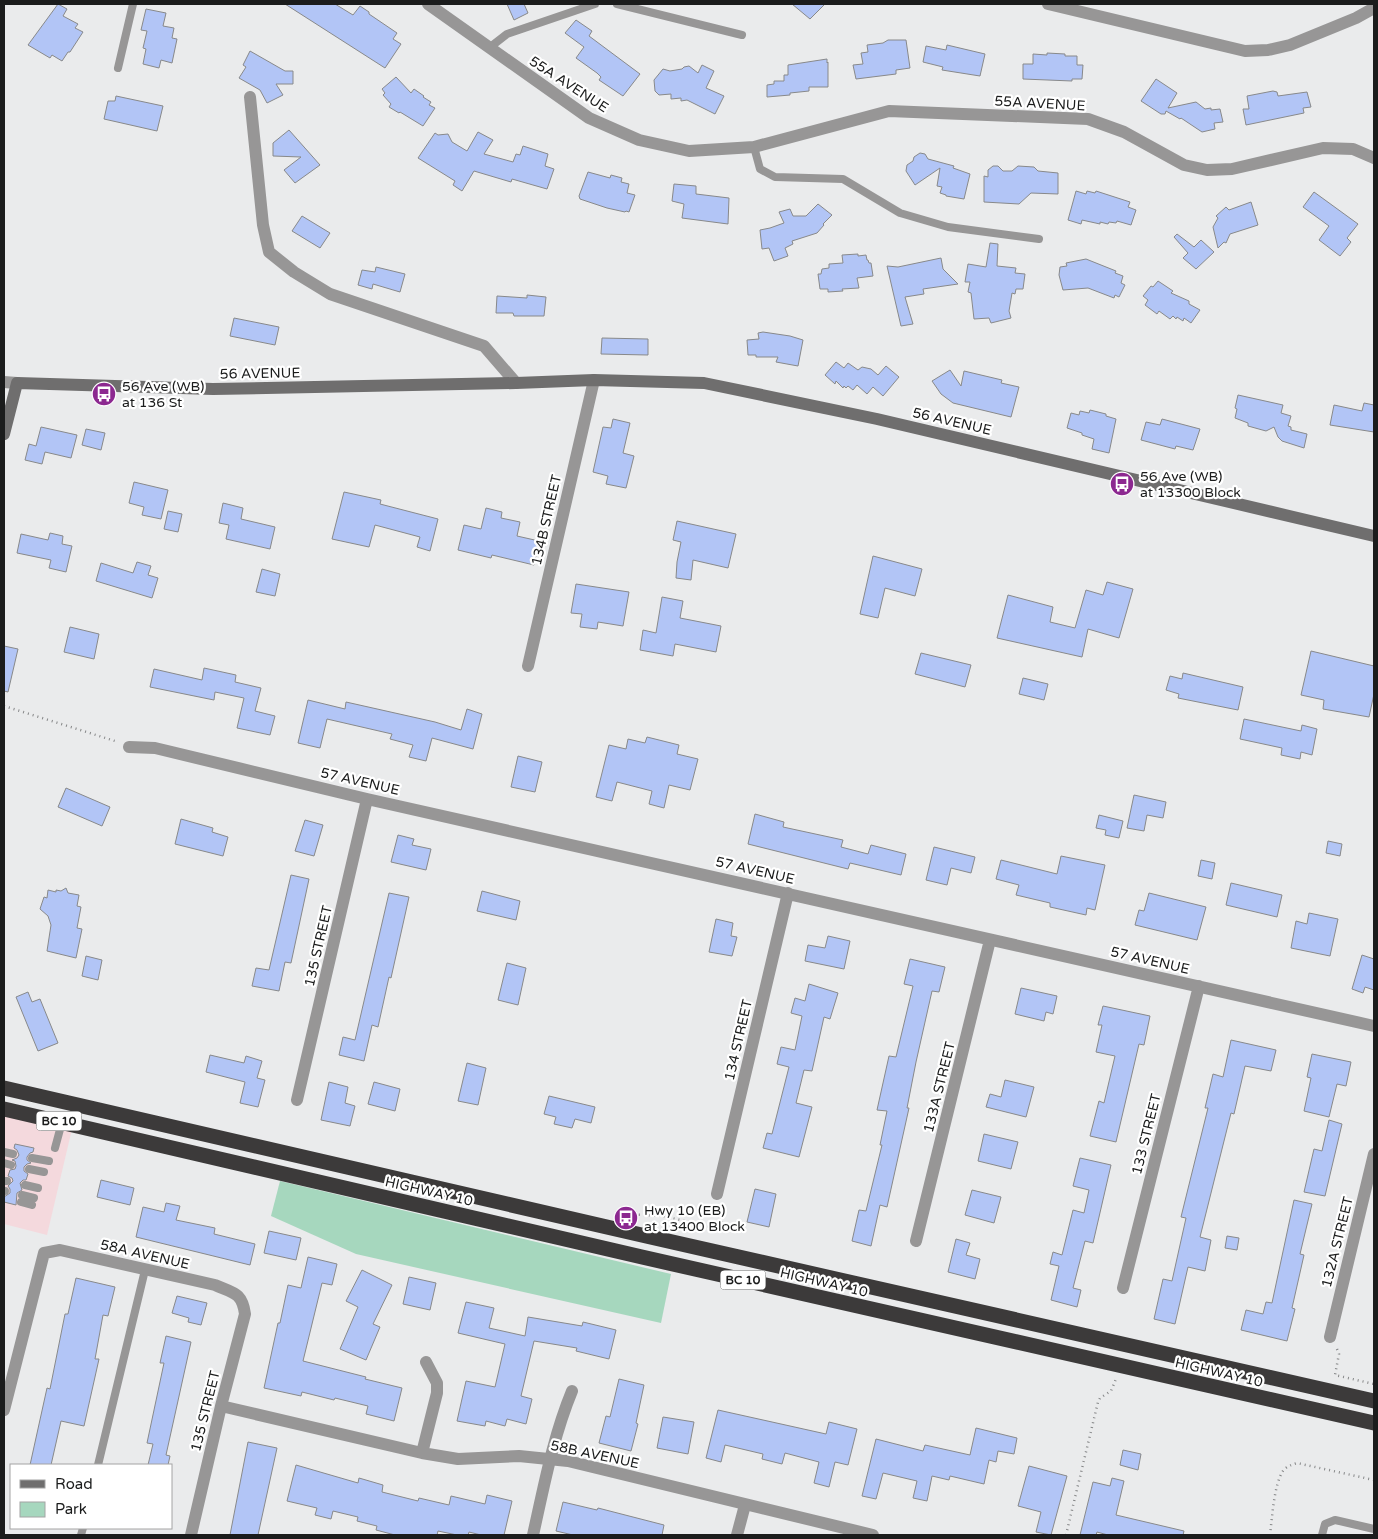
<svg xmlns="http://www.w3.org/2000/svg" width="1378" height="1539" font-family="'Varela Round',sans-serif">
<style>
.commercial{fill:#f4d9dd}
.green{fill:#a6d7be}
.building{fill:#b2c5f6;stroke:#88898a}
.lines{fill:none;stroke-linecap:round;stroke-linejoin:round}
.path{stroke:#868788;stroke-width:2.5;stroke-dasharray:1 4;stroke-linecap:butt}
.lane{stroke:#979696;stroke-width:8}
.street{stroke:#979696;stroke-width:12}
.secondary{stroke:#6f6e6e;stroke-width:12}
.highway{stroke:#3c3a3a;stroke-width:15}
.labels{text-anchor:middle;stroke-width:4.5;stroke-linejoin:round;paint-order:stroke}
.shield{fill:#fff;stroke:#5f6060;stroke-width:1}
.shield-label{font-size:12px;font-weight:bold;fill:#1b1c1c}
.street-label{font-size:14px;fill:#1b1c1c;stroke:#fff}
.poi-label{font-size:14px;fill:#1b1c1c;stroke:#fff;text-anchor:start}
</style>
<rect width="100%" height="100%" fill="#eaebec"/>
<path class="commercial" d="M4,1113L72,1129L47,1235L4,1224Z"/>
<path class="green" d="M280,1181L671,1274L661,1323L356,1254L271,1216Z"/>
<path class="building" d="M58,4L67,9L63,16L78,24L75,28L83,32L70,52H68L62,61L52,55L50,58L28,45Z
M285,4H335L353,15L360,6L369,12V14L397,33L393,39L401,44L385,68Z
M507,4H524L528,13L514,20Z
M792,4H825L810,19Z
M146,9L166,13L163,26L174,28L172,38L177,39L172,63L161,60L159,68L143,64L146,49L143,48L147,31L141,30Z
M576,20L592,31L589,36L640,74L623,96L599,80L601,77L597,73L576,58L584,47L565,33Z
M888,40H906L910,68L896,70V74L856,79L853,65L863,64L861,53L868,52L867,45L883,43Z
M947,45L985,54L980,76L942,70L943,67L923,62L926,46L946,50Z
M250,51L285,71H293V84H276L283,95L267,103L260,90L239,78L246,67L243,65Z
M1047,53L1065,54V56H1077V65H1083L1082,79H1072V81L1023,79V64H1033V54L1047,55Z
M827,59V63L828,62V87H809V91L790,93V95L767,97V85L774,84V81H784V75H788V65Z
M702,65L714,71L706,88L724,96L715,114L687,100L681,101V98L671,99V94L659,95L655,91L654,80L663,69L670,71L682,69L684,67L689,66L698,73Z
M396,77L411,93L414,89L424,96L423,97L431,102L429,105L435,108L423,126L400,112L399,113L389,107L391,104L383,95L385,93L382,89Z
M1156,79L1177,93L1168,108L1196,102L1205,109L1211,108V110L1220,109L1223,122L1214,123L1215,129L1202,132L1181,118L1180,119L1166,111L1165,114H1161L1141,101Z
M1273,91L1277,92L1278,96L1307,92L1311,107L1303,108L1304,113L1246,125L1243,109H1249L1247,96Z
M116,96L163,106L157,131L104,119L108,101H115Z
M289,130L320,165L295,183L284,170L301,157L273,156V143Z
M478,132L493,140L484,154L513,162L516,154L520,155L523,146L548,154L545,166L554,169L547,189L512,179L511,182L474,171L462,191L453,185L455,181L418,158L435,133L438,135L448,134L452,142L467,151Z
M920,153L925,154L928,159L954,166L953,168L970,174L964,199L946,196V195L940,193L942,187L937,186L940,168L915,185L906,171L907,165L913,161L914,157Z
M993,166H998L1003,171H1012L1018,166L1034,167L1038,171L1058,173V194L1031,193L1019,204L984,202V176L988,177V170Z
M588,172L610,178L611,175L622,178L621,182L629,184L627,193L635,195L629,212L626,211L625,212L607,208L580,199L579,196Z
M674,184L696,186V194L729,198L728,224L682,218L684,204L672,201Z
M1076,191L1086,194L1087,191L1095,193L1096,191L1130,202L1128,207L1136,210L1131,225L1117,221L1116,223L1109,222L1108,224L1100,222V224L1082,220L1081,224L1068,220Z
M1314,192L1358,224L1347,238L1351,242L1340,256L1319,240L1329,226L1303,207Z
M1251,202L1258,225L1230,234L1226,243L1224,242L1218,248L1213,227L1218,218L1216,216L1226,207L1229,210Z
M818,204L832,215L823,224L824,225L817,233L792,241L793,244L785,248L788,256L774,261L769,248L762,249L760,230L770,228L784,223L779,212L790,209L793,216H806Z
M302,216L330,233L320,248L292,231Z
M1177,234L1194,247L1201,240L1214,252L1196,269L1183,258L1188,253L1174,237Z
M990,243L998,244L997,266L1016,268L1015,273L1025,274L1023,289H1016L1015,294L1012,293L1009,311L1011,318L991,323L989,318L974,319L971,293L968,292L970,282H965L968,264L986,267Z
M858,254V256L866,255L867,260H868L869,263H871L873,276L857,278L859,288L842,289L843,291L828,292V289H820L818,274H821L822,269L829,268V264L843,263L842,255Z
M941,258L943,269L958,284L923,289L924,294L905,297L913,324L901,326L887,266L898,267Z
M1086,259L1116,271L1115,273L1123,276L1121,283L1125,285L1119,297L1115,295L1114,298L1088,288L1063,290L1059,275L1060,267L1067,266L1066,263Z
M376,267L405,274L400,292L373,284L372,289L358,285L362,270L375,272Z
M1158,281L1173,291L1171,293L1189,301V304L1200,310L1191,323L1184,318L1183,321L1177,317L1176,319L1173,316L1170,319L1159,311L1157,314L1145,305L1148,300L1143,296L1151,286L1153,287Z
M527,295L546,297L544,316H514L513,313H496L497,296L527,298Z
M234,318L279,327L275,345L230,336Z
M763,332L790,336L803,340L798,366L776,362L778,357H756V355H748L747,340L759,339L758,333Z
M602,338L648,339V355L601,354Z
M836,362L844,368L848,363L858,370L862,367L871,369L878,375L886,366L899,377L883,396L873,387L867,394L857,385L853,390L848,386L846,388L844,386L843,388L836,381L835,384L825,375Z
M950,370L961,386L964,371L1002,380L1001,383L1019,387L1011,417L953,403L941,394L932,381Z
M1238,395L1283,405L1281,413L1291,416L1288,426L1291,427V430L1307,434L1304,448L1282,441L1278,437L1274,427L1266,431L1248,426V423L1235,418L1237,409L1235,408Z
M1364,403L1374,405V432L1330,425L1334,405L1362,411Z
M1090,410L1106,414V416L1116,419L1109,453L1092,449L1094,439L1082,435V433L1067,428L1071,413L1079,415L1080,411L1089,413Z
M613,419L630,423L623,453L634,456L626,488L606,484L608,476L593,472L603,427L611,428Z
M1162,419L1200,429L1193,450L1176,446L1175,449L1141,440L1146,422L1160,425Z
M41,427L77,435L71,458L45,452L42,464L25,460L29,444L36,446Z
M86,429L105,433L101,450L82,445Z
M134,482L168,490L161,519L142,515L144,507L129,503Z
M344,492L381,500L380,504L438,519L430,551L417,547L420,537L375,525L369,547L332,539Z
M223,503L243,508L241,519L275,527L270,549L226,539L229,525L219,523Z
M486,508L502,512L501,518L520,522L517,536L539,541L534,565L492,555L491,558L458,550L464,525L481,529Z
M168,511L182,514L178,532L164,529Z
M677,521L736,534L728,568L693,560L691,580L676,578L677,562L681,542L673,540Z
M50,533L63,536L62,544L72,546L66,572L49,568L51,560L17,553L21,534L48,540Z
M873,556L922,569L915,596L885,588L878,618L860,614Z
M137,562L151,566L148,575L158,578L152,598L96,581L101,563L133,573Z
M262,569L280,574L275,596L256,592Z
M1107,582L1133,589L1119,638L1088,629L1082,657L997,638L1008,595L1053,607L1050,622L1075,628L1086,590L1103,595Z
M576,584L629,592L623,626L598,622L597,629L580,627L582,614L571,613Z
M662,597L683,601L680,618L721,626L716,652L675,644L673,656L640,650L643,630L656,633Z
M70,627L99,634L94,659L64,652Z
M4,646L18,649L8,692L4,691Z
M1311,651L1374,666V694L1369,717L1323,709L1324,700L1301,695Z
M921,653L971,665L965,687L915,674Z
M204,668L236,675L235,682L261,688L255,711L275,716L270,735L237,728L244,698L215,692L214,700L150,687L154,669L202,680Z
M1183,673L1243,687L1238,710L1178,698L1179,694L1166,690L1170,676L1182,679Z
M1023,678L1048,684L1044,700L1019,694Z
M308,700L345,709L346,702L435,722L461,730L467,709L482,714L473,749L432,738L426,761L409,757L413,745L390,739L392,734L327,719L320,748L298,743Z
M1244,719L1301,731L1302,725L1317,729L1312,755L1301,752L1300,759L1281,755L1282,748L1240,739Z
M647,737L679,745L677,754L698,759L690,790L669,785L664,808L649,804L652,791L617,782L612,801L596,797L609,745L626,749L628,739L645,743Z
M518,756L542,762L535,792L511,787Z
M66,788L110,807L102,826L58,807Z
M1134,795L1166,802L1163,818L1147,815L1144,831L1127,828Z
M755,814L784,822L783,827L843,840L841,847L868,854L871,845L906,854L901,875L850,863L848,869L748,844Z
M1099,815L1123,821L1119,838L1105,835L1106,830L1096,828Z
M181,819L213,828L212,832L228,837L223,856L175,844Z
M305,820L323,825L314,856L295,851Z
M398,835L414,839L412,845L431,849L426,870L391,862Z
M1328,841L1342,844L1340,856L1326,853Z
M934,847L975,857L971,873L951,868L947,885L926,880Z
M1061,856L1105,865L1095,910L1087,908L1086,915L1050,907V903L1016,895L1019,885L996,879L1001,860L1057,874Z
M1201,860L1215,863L1212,879L1198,876Z
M291,875L309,879L291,963L285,962L279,991L252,986L256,968L269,970Z
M1231,883L1282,895L1277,917L1226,905Z
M66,888L68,893L79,895L77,906L81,907L77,928L82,929L76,958L47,951L51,925L48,916L40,909L44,897L47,898L48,890L56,892V890L61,891Z
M482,891L520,901L516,920L477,911Z
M389,893L409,897L391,978L389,977L378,1027L372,1025L364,1061L339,1055L343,1037L355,1040Z
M1149,893L1206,907L1197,940L1135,925L1139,910L1144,911Z
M1309,913L1338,919L1330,956L1291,948L1296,921L1307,924Z
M716,919L733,923L731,936L737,937L732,956L709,952Z
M828,936L850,941L844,969L805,961L808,945L825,948Z
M1362,955L1374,959V990L1365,987L1363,993L1352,989Z
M86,956L102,960L98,980L82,976Z
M910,959L945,967L939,992L932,991L916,1062L907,1108H909L887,1207L880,1205L871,1246L852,1241L859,1210L866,1211L882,1145H880L887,1111L877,1110L889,1056L896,1057L913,986L904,984Z
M507,963L526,968L518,1005L498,1000Z
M809,984L838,993L830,1019L824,1017L812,1071L804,1070L796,1103L812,1107L799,1157L763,1148L767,1133L772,1134L789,1067L777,1064L781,1047L795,1050L802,1016L791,1013L795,998L805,1001Z
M1021,988L1057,996L1053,1014L1046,1012L1044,1021L1015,1014Z
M28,992L32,1002L40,999L58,1043L38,1051L16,997Z
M1103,1006L1150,1016L1144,1045L1139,1044L1116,1142L1090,1136L1099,1101L1104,1103L1115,1056L1096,1052L1102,1025H1098Z
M1231,1040L1276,1050L1271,1071L1245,1066L1234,1114L1231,1113L1200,1237L1211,1240L1205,1271L1188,1267L1175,1324L1154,1319L1163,1279L1172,1281L1186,1218L1181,1217L1208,1108H1205L1213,1074L1223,1077Z
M1312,1054L1351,1062L1346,1086L1337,1084L1329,1117L1304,1111L1311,1078L1307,1077Z
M210,1055L244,1063L246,1056L262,1061L257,1078L265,1080L258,1107L240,1103L245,1082L206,1072Z
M467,1063L486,1068L478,1105L458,1101Z
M1005,1080L1034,1087L1026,1117L986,1107L990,1094L1001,1097Z
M329,1082L348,1087L345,1103L355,1106L350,1126L321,1120Z
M374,1082L400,1089L395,1111L368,1104Z
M549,1096L595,1107L591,1123L575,1119L572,1128L554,1124L556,1117L544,1114Z
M1329,1120L1342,1124L1325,1196L1304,1192L1314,1149L1322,1151Z
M984,1134L1018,1142L1011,1169L978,1161Z
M15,1144L34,1148L33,1152L30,1153L27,1157V1160L31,1163L27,1164L24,1167V1171L28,1174L26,1180H23L20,1183L22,1190L17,1193L16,1205L4,1202V1197L10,1193V1189L8,1186L13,1181L12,1178L8,1176L10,1170L15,1169L16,1166L15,1161L12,1160L17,1158L19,1155L17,1150L14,1148Z
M1080,1158L1111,1165L1093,1243L1085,1241L1073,1288L1081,1290L1077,1307L1051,1300L1059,1266L1050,1264L1053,1252L1062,1255L1073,1210L1084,1213L1089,1190L1073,1186Z
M101,1180L134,1188L130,1205L97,1197Z
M755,1189L776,1194L769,1227L747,1222Z
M972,1190L1001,1197L994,1223L965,1215Z
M1294,1200L1312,1204L1300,1254L1304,1255L1292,1308L1295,1309L1287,1341L1241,1330L1246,1310L1263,1314L1266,1302L1272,1303Z
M166,1203L180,1206L176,1220L215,1228L214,1234L255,1244L250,1265L136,1237L143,1207L164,1212Z
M269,1231L301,1238L296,1260L264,1253Z
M1227,1236L1239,1238L1237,1250L1225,1248Z
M956,1239L970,1243L966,1255L980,1259L975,1279L948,1272Z
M308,1257L337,1264L332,1285L322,1283L303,1361L366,1377L365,1379L402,1388L394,1421L366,1414L368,1406L335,1398L334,1400L302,1392L301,1396L264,1388L278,1323H280L288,1285L301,1288Z
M362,1270L392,1285L373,1324L380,1327L366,1360L340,1349L358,1307L346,1301Z
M409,1277L436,1283L430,1310L403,1304Z
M76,1278L115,1287L108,1316L103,1315L95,1359H99L84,1426L61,1421L51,1465H30L47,1388L50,1389L65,1314H68Z
M177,1296L207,1303L201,1325L188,1322L189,1318L172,1313Z
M466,1302L494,1308L489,1328L525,1336L528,1317L582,1326L583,1322L616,1330L609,1359L576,1351L577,1348L534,1341L521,1396L532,1399L526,1424L507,1419L505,1426L486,1421L485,1426L457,1421L466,1381L495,1387L505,1344L458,1333Z
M166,1336L191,1342L166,1455L170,1456L168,1465H148L153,1444L147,1443L164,1363H160Z
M619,1379L644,1385L636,1423L638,1424L631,1451L599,1443L606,1416L610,1417Z
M718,1410L826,1434L829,1422L857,1429L848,1465L835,1462L829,1487L814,1483L819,1462L785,1453L782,1464L762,1459L763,1454L725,1445L721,1462L706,1458Z
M663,1417L694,1422L688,1454L657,1448Z
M976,1428L1017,1438L1014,1454L998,1451L996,1462L989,1460L984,1484L950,1476L949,1480L932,1476L927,1501L913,1498L917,1481L883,1473L876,1499L862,1496L876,1439L923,1451L925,1445L970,1455Z
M248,1442L277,1448L258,1535H230Z
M1123,1450L1141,1454L1138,1470L1120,1465Z
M296,1465L358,1483L359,1478L383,1485L382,1492L418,1501L419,1498L449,1505L451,1496L485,1504L487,1495L512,1501L504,1535H481L469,1532L468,1535H457L438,1531L437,1535H395L376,1530L377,1526L357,1521L358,1517L333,1511L331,1519L315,1515L317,1508L287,1501Z
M1029,1466L1067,1476L1051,1535L1036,1532L1041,1512L1018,1506Z
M1112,1478L1124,1481L1116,1515L1184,1531L1183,1535H1108L1097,1532L1096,1535H1080L1093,1482L1110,1486Z
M563,1502L597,1510L598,1508L664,1525L662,1535H573L556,1531Z"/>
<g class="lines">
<path class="path" d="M4,706L115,741
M626,1217L627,1214L663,1216L720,1229L724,1208
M1337,1349L1339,1354L1335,1375L1374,1384
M1066,1535L1098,1402L1100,1398L1111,1391L1116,1379
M1270,1535C1272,1519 1274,1484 1283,1471C1287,1466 1291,1465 1297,1463L1374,1480"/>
<path class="lane" d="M617,4L742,35
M489,48L507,34L595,4
M118,68L133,4
M754,147L760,169L775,177L843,179L900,213L948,227L1039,239
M55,1148L62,1122
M4,1152L13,1154
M32,1158L49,1161
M4,1163L11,1165
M29,1169L44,1172
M4,1181H7
M25,1185L38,1188
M4,1191H5
M22,1195L34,1198
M21,1202L32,1205
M98,1465L145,1270
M81,1535L83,1528
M1322,1535L1325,1524L1335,1520L1374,1529"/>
<path class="street" d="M428,4L589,118L639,140L689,151L754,147L889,111L1088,119L1124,132L1184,165L1207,170L1232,169L1323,148L1353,149L1374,158
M1048,4L1245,51L1268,50L1290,45L1356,18L1374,8
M250,97L263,225L269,252L294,272L330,294L484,346L516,383
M4,382L17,383
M528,666L594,380
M129,747L155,748L367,799L1374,1026
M297,1100L367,799
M717,1194L788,893
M916,1241L990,940
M1123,1288L1199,986
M1330,1337L1374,1154
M221,1406L422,1453L458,1459L519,1456L568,1461L873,1535
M4,1410L44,1253L60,1250L215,1285C233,1293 242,1292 245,1314L221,1406L191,1535
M422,1453L437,1393V1383L426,1362
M533,1535C544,1486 553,1437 572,1391
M737,1535L745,1505"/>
<path class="secondary" d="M4,434L17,383L213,389L516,383L594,380L704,383L877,419L1374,536"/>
<path class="highway" d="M4,1088L646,1236L1374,1401
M4,1109L642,1257L1374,1423"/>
</g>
<defs>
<g id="bus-disc" transform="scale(1.25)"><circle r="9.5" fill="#8c2890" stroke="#fff"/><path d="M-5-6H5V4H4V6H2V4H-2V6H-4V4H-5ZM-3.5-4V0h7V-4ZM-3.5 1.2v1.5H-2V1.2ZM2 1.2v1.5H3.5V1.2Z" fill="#fff"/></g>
</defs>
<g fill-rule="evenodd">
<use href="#bus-disc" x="104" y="394"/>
<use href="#bus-disc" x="1122" y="484"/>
<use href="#bus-disc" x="626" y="1218"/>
</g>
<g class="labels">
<g class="shield">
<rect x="36.5" y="1111.5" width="45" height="19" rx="4"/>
<rect x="720.5" y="1270.5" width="45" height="19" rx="4"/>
</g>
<g class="shield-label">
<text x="59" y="1125">BC 10</text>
<text x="743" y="1284">BC 10</text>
</g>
<g class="street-label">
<text transform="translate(569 84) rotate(33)" y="5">55A AVENUE</text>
<text transform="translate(1040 103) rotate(3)" y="5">55A AVENUE</text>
<text transform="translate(260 373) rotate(-1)" y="5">56 AVENUE</text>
<text transform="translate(952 421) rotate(13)" y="5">56 AVENUE</text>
<text transform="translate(546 520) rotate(-77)" y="5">134B STREET</text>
<text transform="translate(360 781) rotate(13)" y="5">57 AVENUE</text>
<text transform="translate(755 870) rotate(13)" y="5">57 AVENUE</text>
<text transform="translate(318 946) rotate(-77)" y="5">135 STREET</text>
<text transform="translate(1150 960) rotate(13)" y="5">57 AVENUE</text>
<text transform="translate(738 1040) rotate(-77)" y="5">134 STREET</text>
<text transform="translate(939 1087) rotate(-76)" y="5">133A STREET</text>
<text transform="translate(1146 1134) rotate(-76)" y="5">133 STREET</text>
<text transform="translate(429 1191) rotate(13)" y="5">HIGHWAY 10</text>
<text transform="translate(1337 1242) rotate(-76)" y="5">132A STREET</text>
<text transform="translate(145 1254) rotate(13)" y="5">58A AVENUE</text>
<text transform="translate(824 1282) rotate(13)" y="5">HIGHWAY 10</text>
<text transform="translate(1219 1372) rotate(13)" y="5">HIGHWAY 10</text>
<text transform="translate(205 1411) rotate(-76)" y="5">135 STREET</text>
<text transform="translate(595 1454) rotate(12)" y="5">58B AVENUE</text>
</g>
<g class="poi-label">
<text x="122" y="391">56 Ave (WB)<tspan x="122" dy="16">at 136 St</tspan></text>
<text x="1140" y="481">56 Ave (WB)<tspan x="1140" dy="16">at 13300 Block</tspan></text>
<text x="644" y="1215">Hwy 10 (EB)<tspan x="644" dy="16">at 13400 Block</tspan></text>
</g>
</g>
<rect width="1378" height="1539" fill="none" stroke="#1b1c1c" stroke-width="10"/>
<rect x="10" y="1464" width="162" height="65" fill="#ffffff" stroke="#a4a4a4"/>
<rect x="20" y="1480" width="25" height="8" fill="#6f6e6e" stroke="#a4a4a4"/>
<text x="55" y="1489" font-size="15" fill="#1b1c1c">Road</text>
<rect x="20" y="1502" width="25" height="15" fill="#a6d7be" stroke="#a4a4a4"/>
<text x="55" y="1514" font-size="15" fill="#1b1c1c">Park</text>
</svg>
